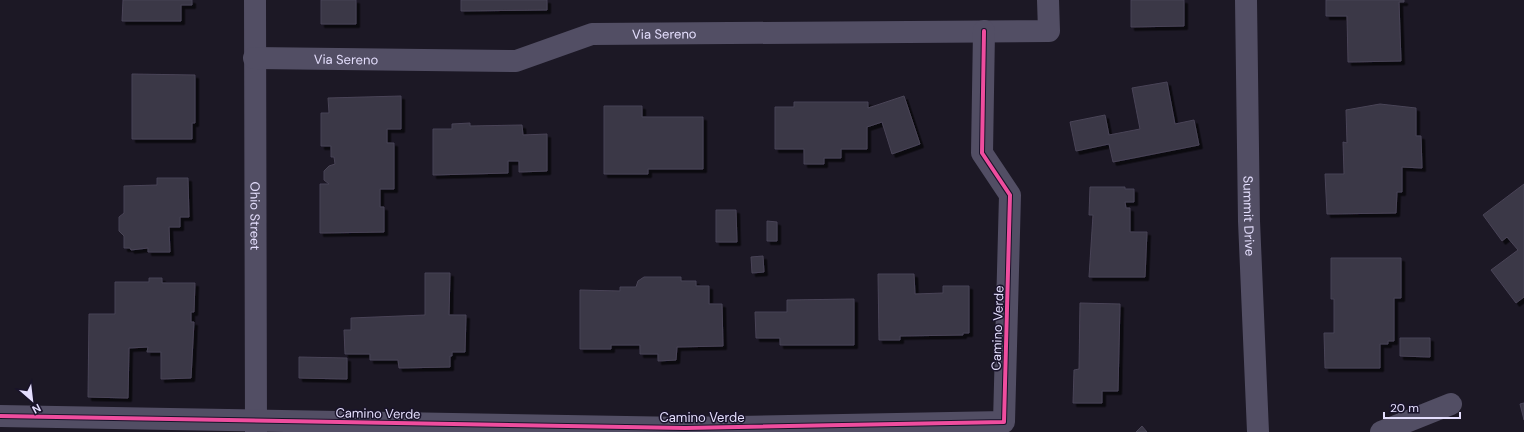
<svg xmlns="http://www.w3.org/2000/svg" width="1524" height="432" font-family="'DM Sans',sans-serif">
<style>
.building{fill:#3b3746;stroke:#494457;filter:url(#shadow)}
.lines{fill:none;stroke-linecap:round;stroke-linejoin:round}
.minor{stroke:#524e64;stroke-width:22}
.cycleway-casing{stroke:#19132a;stroke-width:6}
.cycleway{stroke:#ef4d9e;stroke-width:4}
.labels{text-anchor:middle;stroke-width:3;stroke-linejoin:round;paint-order:stroke}
.street-label{font-size:13px;fill:#e4defd;stroke:#19132a}
</style>
<defs>
<filter id="shadow"><feDropShadow dx="3.5" dy="3.5" stdDeviation="0" flood-color="#0009"/></filter>
</defs>
<rect width="100%" height="100%" fill="#1c1825"/>
<path class="building" d="M123,0H192V5H181V21H122Z
M321,0H356V24H321Z
M461,0H547V10L461,11Z
M1131,0H1184V26L1131,27Z
M1326,0H1404V2H1399L1401,61L1348,62L1347,16H1326Z
M132,74L195,75V123H192V139H132Z
M1167,82L1175,124L1194,120L1199,145L1113,162L1109,144L1076,151L1070,122L1105,115L1109,135L1140,129L1132,88Z
M401,96V129H387V143H394V189H380V207H384V232L320,233V184H329L324,180V171L329,166L335,164L334,157H331V146H321V113H329L328,98Z
M904,96L920,144L892,154L882,122L867,127V149H841V158H824V164H804V149H775V107H794V102H868V108Z
M1380,104L1416,108V136H1421L1422,168L1402,167V192H1397L1396,213L1327,214L1325,174H1344L1343,142L1347,143L1346,110Z
M604,106H642V117H703V169H648V174H604Z
M470,123V126L522,125L523,135L547,134V171L519,172V161H508V173L433,175V129H452V124Z
M157,178H188L189,217H180V227H169L170,252H148V248L131,250L130,248H124V236L119,231V217L124,213V186L157,185Z
M1524,184V297L1516,303L1491,270L1518,250L1507,237L1502,241L1483,215Z
M1090,187H1125V189H1134V202H1125L1126,208H1130V232H1147L1145,277H1089L1093,215H1089Z
M716,210H736L737,242H716Z
M767,221L777,222V241H767Z
M763,256L764,272L752,273L751,257Z
M1331,258H1401V298H1394V341H1388V344H1380V368H1325L1324,333H1334V299H1331Z
M425,273H450L449,315H466L465,352H452V356H450V367L399,368L398,360H370V354H345L344,330H351V318L425,315Z
M878,274H914L915,294L943,293V286H969V333H963V335L900,336V340H879Z
M644,277H681V281H696V286H709V304H722L723,346L677,347L676,360L658,361V354H640V345H611V349H580V290L620,291V287H636L638,281Z
M149,278H162V283H195L194,312H191V322H194L191,378L161,379V352H147L148,347L129,348L128,398L88,397L89,314H115V282H149Z
M854,299V345H780V338H756L755,312H787V300Z
M1080,303L1120,304L1118,391H1102V403H1073L1074,370L1079,369Z
M1400,338H1430V357L1400,356Z
M299,357L347,358V379L299,378Z
M1524,403V420L1520,404Z
M1142,426L1147,432H1136Z"/>
<g class="lines">
<g class="minor">
<path id="s1" d="M255,0L256,432"/>
<path id="s2" d="M1246,0L1249,221L1258,432"/>
<path id="s3" d="M254,58L516,61L592,34L1049,31L1048,0"/>
<path d="M0,416L685,428L1004,422L1010,195L982,153L984,31"/>
<path d="M1381,432L1451,404"/>
</g>
<g class="cycleway-casing">
<path id="cycleway" d="M0,416L685,428L1004,422L1010,195L982,153L984,31"/>
</g>
<use href="#cycleway" class="cycleway"/>
</g>
<g class="labels">
<g class="street-label">
<text dy="5" stroke="none"><textPath href="#s3" startOffset="415">Via Sereno</textPath></text>
<text dy="5" stroke="none"><textPath href="#s3" startOffset="92">Via Sereno</textPath></text>
<text dy="5" stroke="none"><textPath href="#s1" startOffset="216">Ohio Street</textPath></text>
<text dy="5" stroke="none"><textPath href="#s2" startOffset="216">Summit Drive</textPath></text>
<text transform="translate(997 328) rotate(-88)" y="5">Camino Verde</text>
<text transform="translate(378 413) rotate(1)" y="5">Camino Verde</text>
<text x="702" y="422">Camino Verde</text>
</g>
</g>
<g transform="translate(32 400) rotate(152)" stroke="#19132a" stroke-width="3" paint-order="stroke">
<path d="M0-3L7 15L0 10L-7 15Z" fill="#e4defd"/>
<text y="-6" font-size="11" font-weight="bold" text-anchor="middle" fill="#e4defd">N</text>
</g>
<path d="M1384 412v6h76v-6" fill="none" stroke="#e4defd" stroke-width="2"/>
<text x="1390" y="412" font-size="12" fill="#e4defd" stroke="#19132a" stroke-width="3" paint-order="stroke">20 m</text>
</svg>
